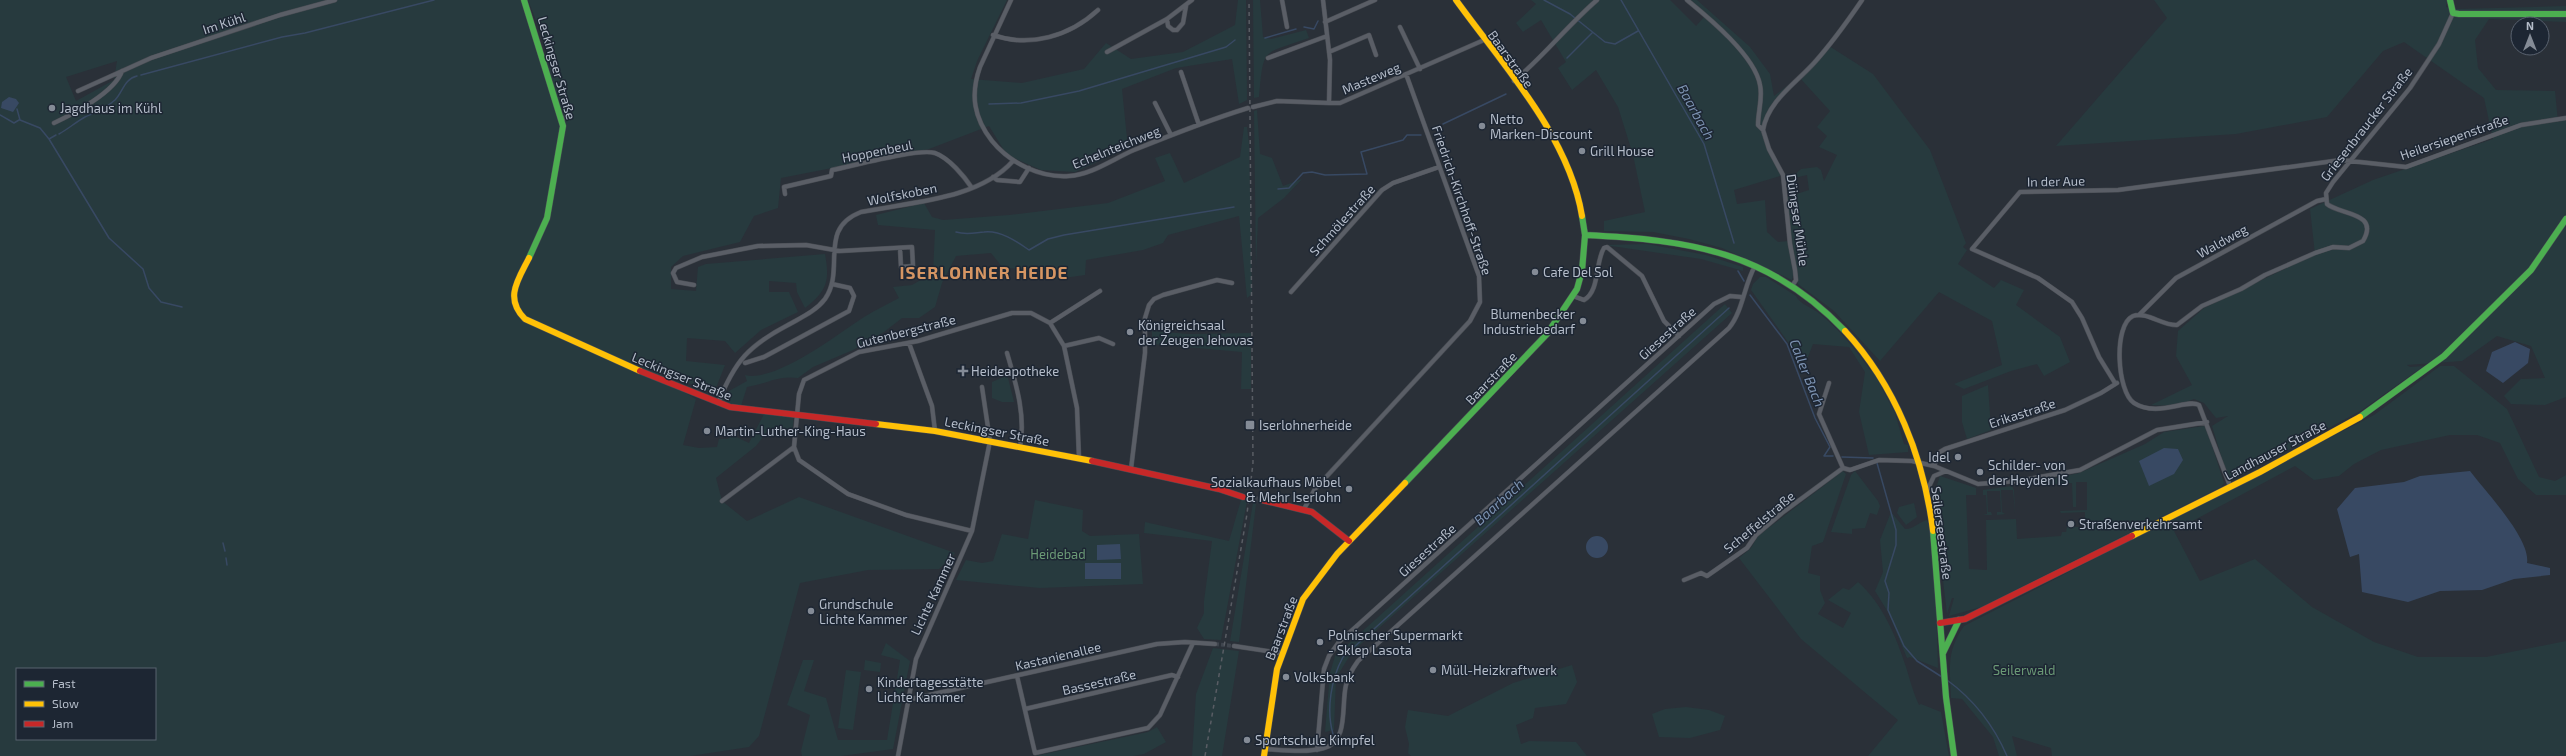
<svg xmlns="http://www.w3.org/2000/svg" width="2566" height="756" font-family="'Exo 2',sans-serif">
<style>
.green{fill:#273a3e;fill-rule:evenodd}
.water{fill:#384963}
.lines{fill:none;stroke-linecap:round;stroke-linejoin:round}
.stream{stroke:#384963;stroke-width:1.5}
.street-tunnel{stroke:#3f454e;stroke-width:4;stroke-dasharray:4 2;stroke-linecap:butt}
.secondary-tunnel{stroke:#3f454e;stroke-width:6;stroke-dasharray:6 3;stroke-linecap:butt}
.street-casing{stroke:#484c53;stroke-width:5}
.fast-casing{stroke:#484c53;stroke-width:7}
.slow-casing{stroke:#484c53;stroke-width:7}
.jam-casing{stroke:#484c53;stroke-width:7}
.street{stroke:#5a5e66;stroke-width:4}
.fast{stroke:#4caf50;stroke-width:6}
.slow{stroke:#ffc107;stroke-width:6}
.jam{stroke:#c62828;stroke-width:6}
.rail{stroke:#595d64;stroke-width:1.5;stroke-dasharray:4 4;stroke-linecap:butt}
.poi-dot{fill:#848b96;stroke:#1d2633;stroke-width:1.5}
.labels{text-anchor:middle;stroke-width:3;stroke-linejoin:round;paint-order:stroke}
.street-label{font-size:13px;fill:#b4bcc9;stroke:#1d2633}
.poi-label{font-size:13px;fill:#b4bcc9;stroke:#1d2633;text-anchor:start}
.park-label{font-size:13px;fill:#6b9a76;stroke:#1d2633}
.water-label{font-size:14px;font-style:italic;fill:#7c92b1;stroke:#1d2633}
.district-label{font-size:17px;font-weight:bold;letter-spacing:1px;fill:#d59563;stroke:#1d2633}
</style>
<rect width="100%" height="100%" fill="#2a3038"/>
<path class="green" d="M0,0H523L549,84L546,46L528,0H1007L977,61L971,79L1022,83L1084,69L1106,43L1131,59L1183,52L1235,25L1238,0H1246L1247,100L1239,104L1232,59L1176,68L1122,89L1128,148L1075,172L1041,170L1007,155L989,126L929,149L781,178L778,208L754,216L740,242L683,256L671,267V289L696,291L698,267L706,264L825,254C830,281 827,291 805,308L797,292L796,283L769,281V292H789L798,312L761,330L735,353L725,341L687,338L686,361L725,365L714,393L661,373V379L696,399L683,445L699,448L717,447L719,439H728L732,435L749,443L764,414L794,416L792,432L769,429L756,446L716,478L722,501L747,521L799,497L955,553L939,569L868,570L800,583L759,736L749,747L690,756H0ZM117,61L114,80L76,101L66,77ZM17,669H155V739H17Z
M1253,0H1260L1263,37L1271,39L1306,30L1309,38C1261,55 1264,46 1259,97L1254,98Z
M1531,0H1670L1696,26L1705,16C1722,32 1759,62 1760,88C1761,100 1759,113 1758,125L1763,130L1764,136L1783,175L1734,190L1737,204L1765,200L1767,232L1778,242L1788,241L1794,270L1792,280L1722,248L1689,239L1653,232L1604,231V221L1645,212L1633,155L1618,107L1596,70L1572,90L1558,68L1566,62L1541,20L1523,32L1516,23L1536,4Z
M1691,0H1697L1750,47L1770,74L1774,96L1800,76C1784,92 1765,105 1762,128L1759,123V77L1731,37Z
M2154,0H2447L2446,7L2458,9L2566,6V22L2489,19L2475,40L2478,68L2496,90L2555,91L2558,122L2566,120V397L2545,405L2511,404L2504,396L2521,379L2545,378L2531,346L2497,336L2462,361L2407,365L2410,367L2424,366L2362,410L2233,480H2229L2227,475L2212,426L2228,416L2216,418L2204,403L2194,399L2175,406L2151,405L2192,385L2176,356L2178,331L2204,308L2315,254L2310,209L2373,180L2493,139L2484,98L2404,42L2383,51L2327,117L2236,134L2056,146L2167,18Z
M1829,46L1873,74L1930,150L1966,243L1963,247L1967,250L1958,264L1994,288L2001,280L2024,290L2016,305L2060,337L2070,362L2044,376L2037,364L2011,371L1964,389L1954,384L2002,365L1992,321L1939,292L1880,361L1834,311L1798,284L1797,270L1792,252L1787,197L1809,190L1807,175L1790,179L1801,169L1817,167L1821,170L1824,181L1837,155L1819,147L1827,136L1817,127L1830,111L1800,78Z
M1257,110L1260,154L1272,158L1283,186L1302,179L1284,198L1258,218L1256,268L1254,111Z
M1244,127H1247L1249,144L1252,294L1247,298L1239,216L1168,235L1163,243L1143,250L1086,260L1085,275L1050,280L1037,269L1003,268L991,253L956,256L942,283L935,307L919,318H902L884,332L853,350L813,367L798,378C777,375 767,384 747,387L741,406L720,401L729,391L747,381L745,375C775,383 838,334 864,317C875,310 888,304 899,298L893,287L912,285L933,273L935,230L878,225L876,215L924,203L932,217L943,220L1009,215L1108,203L1165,181L1155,158L1170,153L1184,183L1240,157Z
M1647,244L1706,255L1743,267V271L1701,259L1604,245Z
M1760,277H1766L1796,296C1799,304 1813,308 1820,314C1840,330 1856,350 1871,371H1876L1875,375L1895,413L1904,444L1908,445V452L1869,455L1859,412L1865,372L1849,347L1813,344L1801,375L1788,342L1751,290L1753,284Z
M1725,304L1732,313L1352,652L1336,678L1334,730L1325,732L1330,673L1335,656Z
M1152,331L1189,334L1251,333V389H1241L1242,352L1152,344Z
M2440,366H2454L2507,409L2539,477L2555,481L2566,475V495H2536L2518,479L2500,443L2477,435H2450L2381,450L2354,464L2339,476L2314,480L2295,466L2174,531L2200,581L2255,559L2312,607L2374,642L2418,657H2486L2566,641V756H2052L2051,748L2012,736L2017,756H1999L1993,737L1962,699L1951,698C1950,669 1946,651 1964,626L2374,415Z
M1006,376L1008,378L1014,402H1002L992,398V382Z
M1988,385L1991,430L1967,439L1962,422V396Z
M2204,426L2207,430L2224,483L2221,487L1981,607L1949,616L1954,598H1952L1947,614L1933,497L1940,476L1976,488V495H1966L1969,569L1987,570L1986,520L2016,519L2017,539L2061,536L2062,532H2066L2067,527H2085V512L2061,513L2060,511L2087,510V482H2076V507H2073L2072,483L2039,485L2038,482L2079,473L2145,444L2164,432Z
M1843,471L1846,474L1823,542L1812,546L1808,573L1820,576V590L1825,603L1818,614L1843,628L1851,613L1828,600L1843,588L1849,590L1858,582C1882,603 1896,636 1906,667C1910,680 1913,692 1919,705L1921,704L1941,712L1949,756H1868L1898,720L1801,639L1739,558L1751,548L1758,536Z
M1855,471L1878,501L1880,506L1877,515L1870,513L1865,528L1852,529V534L1831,532L1851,475Z
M2012,486L2014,490L2015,514L2013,490H2001L2002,512L2005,514L1997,515V512H2001L2000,491H1987L1988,512H1991L1992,515H1983L1987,514L1986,495H1983V490Z
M1035,500L1083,510L1082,531L1090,536L1139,534L1143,584L1040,588L956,580L966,560L982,563L993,561L1002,534L1028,539Z
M1241,500L1247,501L1221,640L1204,639L1197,628L1204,613V601L1212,541L1144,533L1145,522L1229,541Z
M1253,503L1256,504L1239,642L1230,641Z
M1914,503L1917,517L1906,525L1897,513L1899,507Z
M1891,512L1905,529C1912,530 1919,522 1927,520L1931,531L1936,601L1938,668L1910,657L1907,658L1888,612L1875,591L1883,572L1880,540Z
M886,643L910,661L893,749L841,756H802L801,751L810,715L787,705L803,660H814L804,691L826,698L838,740H887L900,660L881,655Z
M1213,648L1239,651L1222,756H1192L1196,694Z
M865,660L881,663L880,672L864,670Z
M1572,665L1577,682L1566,704L1535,708L1533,718L1516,725L1521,744L1529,741L1576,742L1587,756H1411L1408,753L1409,744L1405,727L1408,710L1448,716L1513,683Z
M846,670L861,672L853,730L838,728Z
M1686,707L1709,710L1725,716L1720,730L1690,738L1659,737L1652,714L1665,709Z
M1157,727L1166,742L1144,754L1133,756H1035L1148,732Z"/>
<path class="water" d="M9,97L16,99L19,103L13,112L1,108L2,102Z
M2515,342L2530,349L2528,363L2503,383L2486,371L2492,352Z
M2164,448L2178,449L2183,460L2174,474L2149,486L2139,461Z
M2470,471C2485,491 2531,539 2527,563L2550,568V575L2514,579L2482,590L2440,591L2408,602L2362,592L2359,554L2350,557L2337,509L2355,488L2404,482L2420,476Z
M1586 547a11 11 0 1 1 22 0a11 11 0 1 1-22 0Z
M1120,544L1121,559L1097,560V545Z
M1085,563H1121V579H1085Z"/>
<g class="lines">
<path class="stream" d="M1544,0L1570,14L1605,42L1615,44L1638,31
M1621,0L1704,144L1734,243
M1304,27L1314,29L1318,21
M1265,38L1296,29
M1567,58L1592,33
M141,75L282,37L305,33L434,0
M989,104L1021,103L1079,91L1226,47L1235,40
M17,109L20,120L40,128L49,139L109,238L143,269L149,288L161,302L182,307
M0,115L14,123L19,120
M1443,124L1506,94
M59,134C68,129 76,122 85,117C96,112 105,109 115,100C123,92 124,79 137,76
M49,139L56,135
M1278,189L1289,188L1303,173L1312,172L1325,175L1367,174L1361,152L1403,140L1407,135H1421
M956,232C966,235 973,233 984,232C1000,230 1016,241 1029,250L1048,239L1064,235L1234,207
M1738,271L1744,281
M1750,295L1787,344L1815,418L1830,447L1824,456H1833
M1842,457L1873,458
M1877,463L1896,530V545L1885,581L1889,593L1888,610L1904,646L1917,661L1942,677
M223,543L225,551
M226,558L227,565
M1947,680C1973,699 1994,726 2007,756
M1333,734C1326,710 1331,679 1343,657L1729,308"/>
<path class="street-tunnel" d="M1215,644L1234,646"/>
<path class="secondary-tunnel" d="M1243,497L1262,500"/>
<g class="street-casing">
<path id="street" d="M1011,0L980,67C970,95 974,118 992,141C1010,163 1040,178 1069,176C1091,175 1113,159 1134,150C1171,135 1209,120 1248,108
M1282,0L1287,27
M1687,0C1709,18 1755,56 1760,85C1763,98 1758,111 1758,125L1763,130L1769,149L1783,175L1790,244L1795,270L1796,280L1792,286
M1167,19L1168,26L1173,30H1177L1183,23L1186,6
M1325,22L1375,0
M1400,27L1420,69
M993,35C1030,48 1070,36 1098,10
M1107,52L1167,19L1192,0
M1329,52L1369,35L1376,55
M1268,58L1327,36
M1181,72L1199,125
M1514,81C1544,56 1567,26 1597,0
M78,91L151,58L280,15L335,0
M1155,103L1171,135
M1329,103H1340L1484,40
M1253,107L1277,101L1329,103L1330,60L1323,0
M562,120L568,115
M54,123C73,114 115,92 122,71
M1763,130C1768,101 1795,84 1814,63C1831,44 1847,22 1862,0
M993,177L997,180L1020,182L1029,168
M785,194L784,187L831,176L832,170C853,166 918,148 935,153C949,158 964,176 972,188
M694,285L677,282L673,273L676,268L702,257L758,246L806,245L840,251L912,247L913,266L901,267L900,248
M1291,292L1382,190L1393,183L1439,167
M1573,296L1584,300C1600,291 1595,262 1604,248L1607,247L1642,276L1664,321L1679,336
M2139,315L2176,278L2317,201L2326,199
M1050,323L1100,291
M909,343L932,406L935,431
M1064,346L1099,338L1113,344
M1007,353C1016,384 1026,415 1020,447
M745,363L764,357L849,311L854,296L850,288L832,284
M1829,383L1819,414L1843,468L1850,470L1879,460L1912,461L1934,466L1978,484L2017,481L2080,470L2157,430L2207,422
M2115,383L2099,357L2082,318L2072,302L2038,278L1972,249L2020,192L2118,190L2341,160L2406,167L2521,125L2566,118
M718,403C735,361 748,346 788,325C802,317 816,311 825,299C846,269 817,229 861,212C910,202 978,200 1013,161
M1934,466L1940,452L1945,449L2065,410L2101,393L2117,383
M1131,469L1145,353V318L1149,305L1154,299L1163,295L1217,280L1232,283
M2230,486L2199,405C2188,398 2157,418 2134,403C2117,392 2113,325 2133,316C2146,311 2163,326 2177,325L2202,306L2241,289L2265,275L2315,253L2333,247L2349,248L2363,241C2380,212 2340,215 2327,204L2326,193L2333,182L2410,88L2439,44L2453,13
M1927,491L1934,476L1946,471
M722,501L794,447
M1304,509L1315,489L1470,321L1480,302L1479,276L1406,74
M972,531L906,515L848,494L799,460L794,447L799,394L804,380L859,352L918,341L1012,313H1031L1050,323L1064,346L1077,408L1079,458
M1684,580L1701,573L1707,576L1747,548L1756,535L1782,513L1843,468
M1234,646L1281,653
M1017,676L1035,753L1148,728L1160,715L1193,643
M907,700L1157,644L1185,642L1215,644
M1025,709L1172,675L1178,677
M1264,749C1283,750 1306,753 1324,748C1349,742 1341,705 1346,685C1348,676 1353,668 1358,661L1729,328C1743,311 1744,285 1755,266
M1317,750L1324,669L1329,656L1339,642L1714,304L1730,296L1741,297
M898,756L916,659L972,531L990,441L982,387"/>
</g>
<g class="fast-casing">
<path id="fast" d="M524,0L563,126L547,218L529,258
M2450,0L2453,13L2459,14H2566
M1582,216L1585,235C1689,240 1769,251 1845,331
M2360,417L2444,356L2531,270L2566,219
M1405,483L1547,334L1577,289L1582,271L1585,235
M1933,531L1946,697L1954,756
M1943,653L1959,620"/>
</g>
<g class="slow-casing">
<path id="slow" d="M1456,0C1502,64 1569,136 1582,216
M529,258C518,280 504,298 525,319L640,371
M1845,331C1895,385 1924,458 1933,531
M876,424L935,431L1092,461
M2132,536L2260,472L2360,417
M1264,756L1277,669L1303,599L1337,554L1405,483"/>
</g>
<g class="jam-casing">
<path id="jam" d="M640,371L730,407L876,424
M1092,461L1219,489L1243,497
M1262,500L1312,512L1349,541
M1940,623L1965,619L2132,536"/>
</g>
<use href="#street" class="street"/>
<use href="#fast" class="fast"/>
<use href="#slow" class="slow"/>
<use href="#jam" class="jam"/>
<path class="rail" d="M1205,756L1247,514L1253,463L1249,0"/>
</g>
<g class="poi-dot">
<circle cx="52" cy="108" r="4"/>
<circle cx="1482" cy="126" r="4"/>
<circle cx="1582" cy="151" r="4"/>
<circle cx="1535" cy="272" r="4"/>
<circle cx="1583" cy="321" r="4"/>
<circle cx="1130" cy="332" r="4"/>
<path d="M961 365h4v4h4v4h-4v4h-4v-4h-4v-4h4z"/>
<rect x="1245" y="420" width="10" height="10" rx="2"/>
<circle cx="707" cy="431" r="4"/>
<circle cx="1958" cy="457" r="4"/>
<circle cx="1980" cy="472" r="4"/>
<circle cx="1349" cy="489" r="4"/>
<circle cx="2071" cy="524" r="4"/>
<circle cx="811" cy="611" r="4"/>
<circle cx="1320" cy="642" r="4"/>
<circle cx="1433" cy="670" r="4"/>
<circle cx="1286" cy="677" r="4"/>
<circle cx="869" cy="689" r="4"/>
<circle cx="1247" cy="740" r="4"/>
</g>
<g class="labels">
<g class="street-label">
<text transform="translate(224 23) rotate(-18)" y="5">Im Kühl</text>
<text transform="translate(1511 59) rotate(54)" y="5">Baarstraße</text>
<text transform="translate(557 68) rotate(74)" y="5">Leckingser Straße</text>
<text transform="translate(1371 78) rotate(-23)" y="5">Masteweg</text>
<text transform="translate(2366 124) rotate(-52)" y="5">Griesenbraucker Straße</text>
<text transform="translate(2454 137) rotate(-19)" y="5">Heilersiepenstraße</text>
<text transform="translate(1116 147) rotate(-22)" y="5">Echelnteichweg</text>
<text transform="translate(877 151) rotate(-11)" y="5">Hoppenbeul</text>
<text transform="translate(2056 181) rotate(-1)" y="5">In der Aue</text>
<text transform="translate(902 194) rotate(-11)" y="5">Wolfskoben</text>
<text transform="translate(1462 200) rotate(71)" y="5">Friedrich-Kirchhoff-Straße</text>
<text transform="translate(1342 220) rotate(-48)" y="5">Schmölestraße</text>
<text transform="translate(1798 220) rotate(82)" y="5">Düingser Mühle</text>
<text transform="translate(2222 241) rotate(-29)" y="5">Waldweg</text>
<text transform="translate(906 331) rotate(-14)" y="5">Gutenbergstraße</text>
<text transform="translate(1667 333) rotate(-42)" y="5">Giesestraße</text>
<text transform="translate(682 376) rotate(22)" y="5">Leckingser Straße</text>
<text transform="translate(1491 378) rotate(-46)" y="5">Baarstraße</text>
<text transform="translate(2022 413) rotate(-18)" y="5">Erikastraße</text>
<text transform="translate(997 431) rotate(11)" y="5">Leckingser Straße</text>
<text transform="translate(2275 450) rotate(-28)" y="5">Landhauser Straße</text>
<text transform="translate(1759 522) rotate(-40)" y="5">Scheffelstraße</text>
<text transform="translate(1942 533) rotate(83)" y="5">Seilerseestraße</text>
<text transform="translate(1427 550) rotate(-42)" y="5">Giesestraße</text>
<text transform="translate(933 594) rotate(-65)" y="5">Lichte Kammer</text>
<text transform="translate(1281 628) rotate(-69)" y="5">Baarstraße</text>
<text transform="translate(1058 656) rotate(-13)" y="5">Kastanienallee</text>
<text transform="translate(1099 682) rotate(-13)" y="5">Bassestraße</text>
</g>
<g class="poi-label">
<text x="60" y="113">Jagdhaus im Kühl</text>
<text x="1490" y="124">Netto<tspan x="1490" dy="15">Marken-Discount</tspan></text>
<text x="1590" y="156">Grill House</text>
<text x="1543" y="277">Cafe Del Sol</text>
<text x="1575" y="319" text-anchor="end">Blumenbecker<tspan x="1575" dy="15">Industriebedarf</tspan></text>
<text x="1138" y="330">Königreichsaal<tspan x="1138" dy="15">der Zeugen Jehovas</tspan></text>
<text x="971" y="376">Heideapotheke</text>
<text x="1259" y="430">Iserlohnerheide</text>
<text x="715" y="436">Martin-Luther-King-Haus</text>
<text x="1950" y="462" text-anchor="end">Idel</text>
<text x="1988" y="470">Schilder- von<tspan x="1988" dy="15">der Heyden IS</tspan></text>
<text x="1341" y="487" text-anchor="end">Sozialkaufhaus Möbel<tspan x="1341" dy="15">&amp; Mehr Iserlohn</tspan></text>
<text x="2079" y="529">Straßenverkehrsamt</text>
<text x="819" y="609">Grundschule<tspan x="819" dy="15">Lichte Kammer</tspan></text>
<text x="1328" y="640">Polnischer Supermarkt<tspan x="1328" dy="15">- Sklep Lasota</tspan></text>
<text x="1441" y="675">Müll-Heizkraftwerk</text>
<text x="1294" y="682">Volksbank</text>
<text x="877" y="687">Kindertagesstätte<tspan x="877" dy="15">Lichte Kammer</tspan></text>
<text x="1255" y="745">Sportschule Kimpfel</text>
</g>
<g class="park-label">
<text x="1058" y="559">Heidebad</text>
<text x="2024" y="675">Seilerwald</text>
</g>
<g class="water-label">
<text transform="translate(1696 112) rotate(61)" y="5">Baarbach</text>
<text transform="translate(1807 373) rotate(68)" y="5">Caller Bach</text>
<text transform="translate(1499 502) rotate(-42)" y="5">Baarbach</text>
</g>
<g class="district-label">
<text x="984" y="279">ISERLOHNER HEIDE</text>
</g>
</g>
<rect x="16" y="668" width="140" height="72" fill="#1d2633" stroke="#59626f"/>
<rect x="24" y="681" width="20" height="6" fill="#4caf50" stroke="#59626f"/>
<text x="52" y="688" font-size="12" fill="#b4bcc9">Fast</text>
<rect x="24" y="701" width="20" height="6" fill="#ffc107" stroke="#59626f"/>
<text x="52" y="708" font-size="12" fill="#b4bcc9">Slow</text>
<rect x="24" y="721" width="20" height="6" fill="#c62828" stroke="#59626f"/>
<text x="52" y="728" font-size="12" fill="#b4bcc9">Jam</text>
<g transform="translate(2530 36)"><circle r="19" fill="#1d2633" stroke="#59626f"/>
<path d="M0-3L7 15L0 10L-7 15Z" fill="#848b96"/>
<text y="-6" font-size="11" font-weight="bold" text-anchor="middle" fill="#b4bcc9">N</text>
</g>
</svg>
